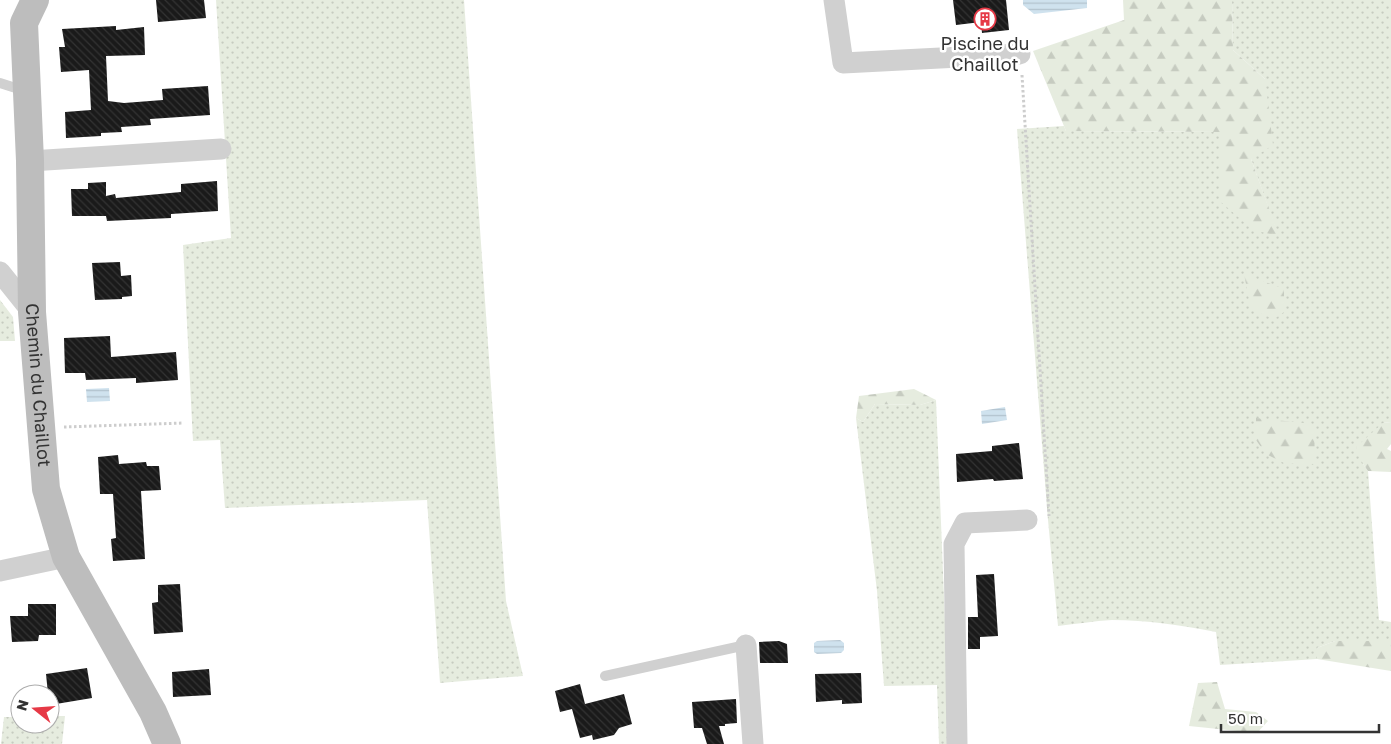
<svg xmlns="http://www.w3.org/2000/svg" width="1391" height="744" font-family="'Golos Text',sans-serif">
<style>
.green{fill:url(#green-dots)}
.forest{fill:url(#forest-firs)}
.water{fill:url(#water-rules)}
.building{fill:url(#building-back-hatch)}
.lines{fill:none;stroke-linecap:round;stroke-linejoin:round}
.path{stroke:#cdcdcd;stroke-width:3;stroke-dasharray:2.5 2.5;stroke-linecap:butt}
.lane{stroke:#d0d0d0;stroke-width:10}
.street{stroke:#d0d0d0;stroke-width:21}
.secondary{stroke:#bdbdbd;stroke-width:28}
.labels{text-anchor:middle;stroke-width:5;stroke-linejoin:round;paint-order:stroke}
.poi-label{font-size:18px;fill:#333;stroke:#fff}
.street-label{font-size:18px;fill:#333;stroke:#fff}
</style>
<defs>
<pattern id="green-dots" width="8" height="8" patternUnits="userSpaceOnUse" patternTransform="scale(1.25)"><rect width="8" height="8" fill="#e6ecdf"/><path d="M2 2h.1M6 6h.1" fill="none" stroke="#c6cbc0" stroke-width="1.8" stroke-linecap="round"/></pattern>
<pattern id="forest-firs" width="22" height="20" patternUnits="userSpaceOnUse" patternTransform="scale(1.25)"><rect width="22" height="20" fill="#e6ecdf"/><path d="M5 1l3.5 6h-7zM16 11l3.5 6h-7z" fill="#c6cbc0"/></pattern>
<pattern id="water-rules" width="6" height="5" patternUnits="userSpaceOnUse" patternTransform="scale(1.25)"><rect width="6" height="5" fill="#cfe2ee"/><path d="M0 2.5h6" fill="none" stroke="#b2c2cd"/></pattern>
<pattern id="building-back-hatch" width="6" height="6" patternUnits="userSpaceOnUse" patternTransform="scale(1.25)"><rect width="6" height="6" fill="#1a1a1a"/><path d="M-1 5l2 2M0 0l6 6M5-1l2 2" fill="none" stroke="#333"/></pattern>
</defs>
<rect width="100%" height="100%" fill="#fff"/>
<path class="green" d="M216,0H464L506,601L523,676L440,683L427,500L225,508L220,440L193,441L183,245L231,238Z
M1232,0H1391V422L1383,423L1363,464L1368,471L1379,620L1391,622V641H1335L1317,648V659L1220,665L1216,632C1181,625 1147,620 1112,620C1094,621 1076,624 1058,626L1048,520L1017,129L1064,126L1066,131L1221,132V202L1278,235L1251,159L1265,79L1233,50Z
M0,300L13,317L15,341H0Z
M936,400L950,744H939L937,685L884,686L877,591L856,418L863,422L875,404L920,405Z
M50,716H65L62,744H1L4,717H20V724H50Z"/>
<path class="forest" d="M1123,0H1232L1233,50L1265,79L1273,145L1251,159L1279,236L1253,230L1221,202V132L1066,131L1033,51L1124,20Z
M1244,274L1284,289V312L1274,319L1251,309Z
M914,389L936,400L920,405L875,404L863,422L856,418L859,396Z
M1256,418L1314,424L1315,465L1284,463L1266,454L1256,440Z
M1391,422V444L1387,449L1391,451V472L1368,471L1363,464L1356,447L1383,423Z
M1335,641H1391V671L1317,659V648Z
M1217,682L1225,709L1256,712L1268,721L1257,733L1189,726L1198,683Z"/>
<path class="water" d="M1023,0H1087V8L1034,14L1023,5Z
M109,388L110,401L87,402L86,389Z
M1005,407L1007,420L982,424L981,411Z
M840,640L844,643V650L841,653L817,654L814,652V643L817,641Z"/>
<path class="building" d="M156,0H204L206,18L158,22Z
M953,0H1006L1009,30L982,33L981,22L956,25Z
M116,26V30L144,27L145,55L106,56L108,101L124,103L163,100L162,89L208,86L210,115L150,119L151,125L121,127L122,132L101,133V136L66,138L65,112L91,110L89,70L61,72L59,47H65L62,29Z
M217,181L218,211L171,214V218L107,221L106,216H72L71,189H88V183L106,182V196L115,194L116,198L181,192V184Z
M120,262L121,276L131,275L132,296L122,297V299L95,300L92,263Z
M110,336L111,357L176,352L178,380L136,383V378L86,380L85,373H65L64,338Z
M1019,443L1023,479L994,481L993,479L957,482L956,454L992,451V446Z
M118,455L119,464L146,462L147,466H159L161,490L141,491L145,559L113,561L111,539L116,538L113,494H100L98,457Z
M994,574L998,636L980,637V649H968V617H978L976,575Z
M180,584L183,632L154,634L152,603L158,602V585Z
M28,604H56V635H39L38,641L12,642L10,616H28Z
M779,641L787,644L788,663H760L759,642Z
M87,668L92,698L50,705V694H48L46,674Z
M209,669L211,695L173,697L172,672Z
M861,673L862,703L842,704V700L816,702L815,674Z
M580,684L585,704L624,694L632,724L619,728L614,735L593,740L592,735L580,738L572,709L560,712L555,691Z
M736,699L737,723L725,724V726H719L724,744H707L702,728H694L692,702Z"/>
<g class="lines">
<path class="path" d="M1022,75L1049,516
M64,427L183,423"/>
<path class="lane" d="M0,83L25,91
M605,676L746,645"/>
<path class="street" d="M834,0L843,63L1020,54
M30,161L221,149
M0,272L32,312
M0,571L66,557
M746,645L753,744
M957,744L954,544L965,523L1027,520"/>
<path class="secondary" id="s1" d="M35,0L24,23L30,161L32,312L46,489L66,557L153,712L167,744"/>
</g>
<defs>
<g id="building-ring" transform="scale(1.125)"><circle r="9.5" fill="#fff" stroke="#e63946" stroke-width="1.5"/><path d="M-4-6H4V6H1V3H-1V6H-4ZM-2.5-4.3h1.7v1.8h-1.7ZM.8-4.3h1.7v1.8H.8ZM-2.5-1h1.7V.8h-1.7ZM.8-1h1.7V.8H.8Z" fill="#e63946"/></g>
</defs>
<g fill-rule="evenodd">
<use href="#building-ring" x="985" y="19"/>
</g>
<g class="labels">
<g class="poi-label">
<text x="985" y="50">Piscine du<tspan x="985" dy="21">Chaillot</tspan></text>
</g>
<g class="street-label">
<text dy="6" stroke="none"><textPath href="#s1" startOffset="388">Chemin du Chaillot</textPath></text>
</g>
</g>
<g transform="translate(35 709) rotate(287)"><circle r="24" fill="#ffffff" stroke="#adadad"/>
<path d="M0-4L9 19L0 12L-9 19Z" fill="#e63946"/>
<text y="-8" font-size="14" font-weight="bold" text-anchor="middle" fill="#333333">N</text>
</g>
<path d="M1221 724v8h158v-8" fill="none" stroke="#333333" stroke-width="2.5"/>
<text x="1228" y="724" font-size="15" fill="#333333" stroke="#ffffff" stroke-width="4" paint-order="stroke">50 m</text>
</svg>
